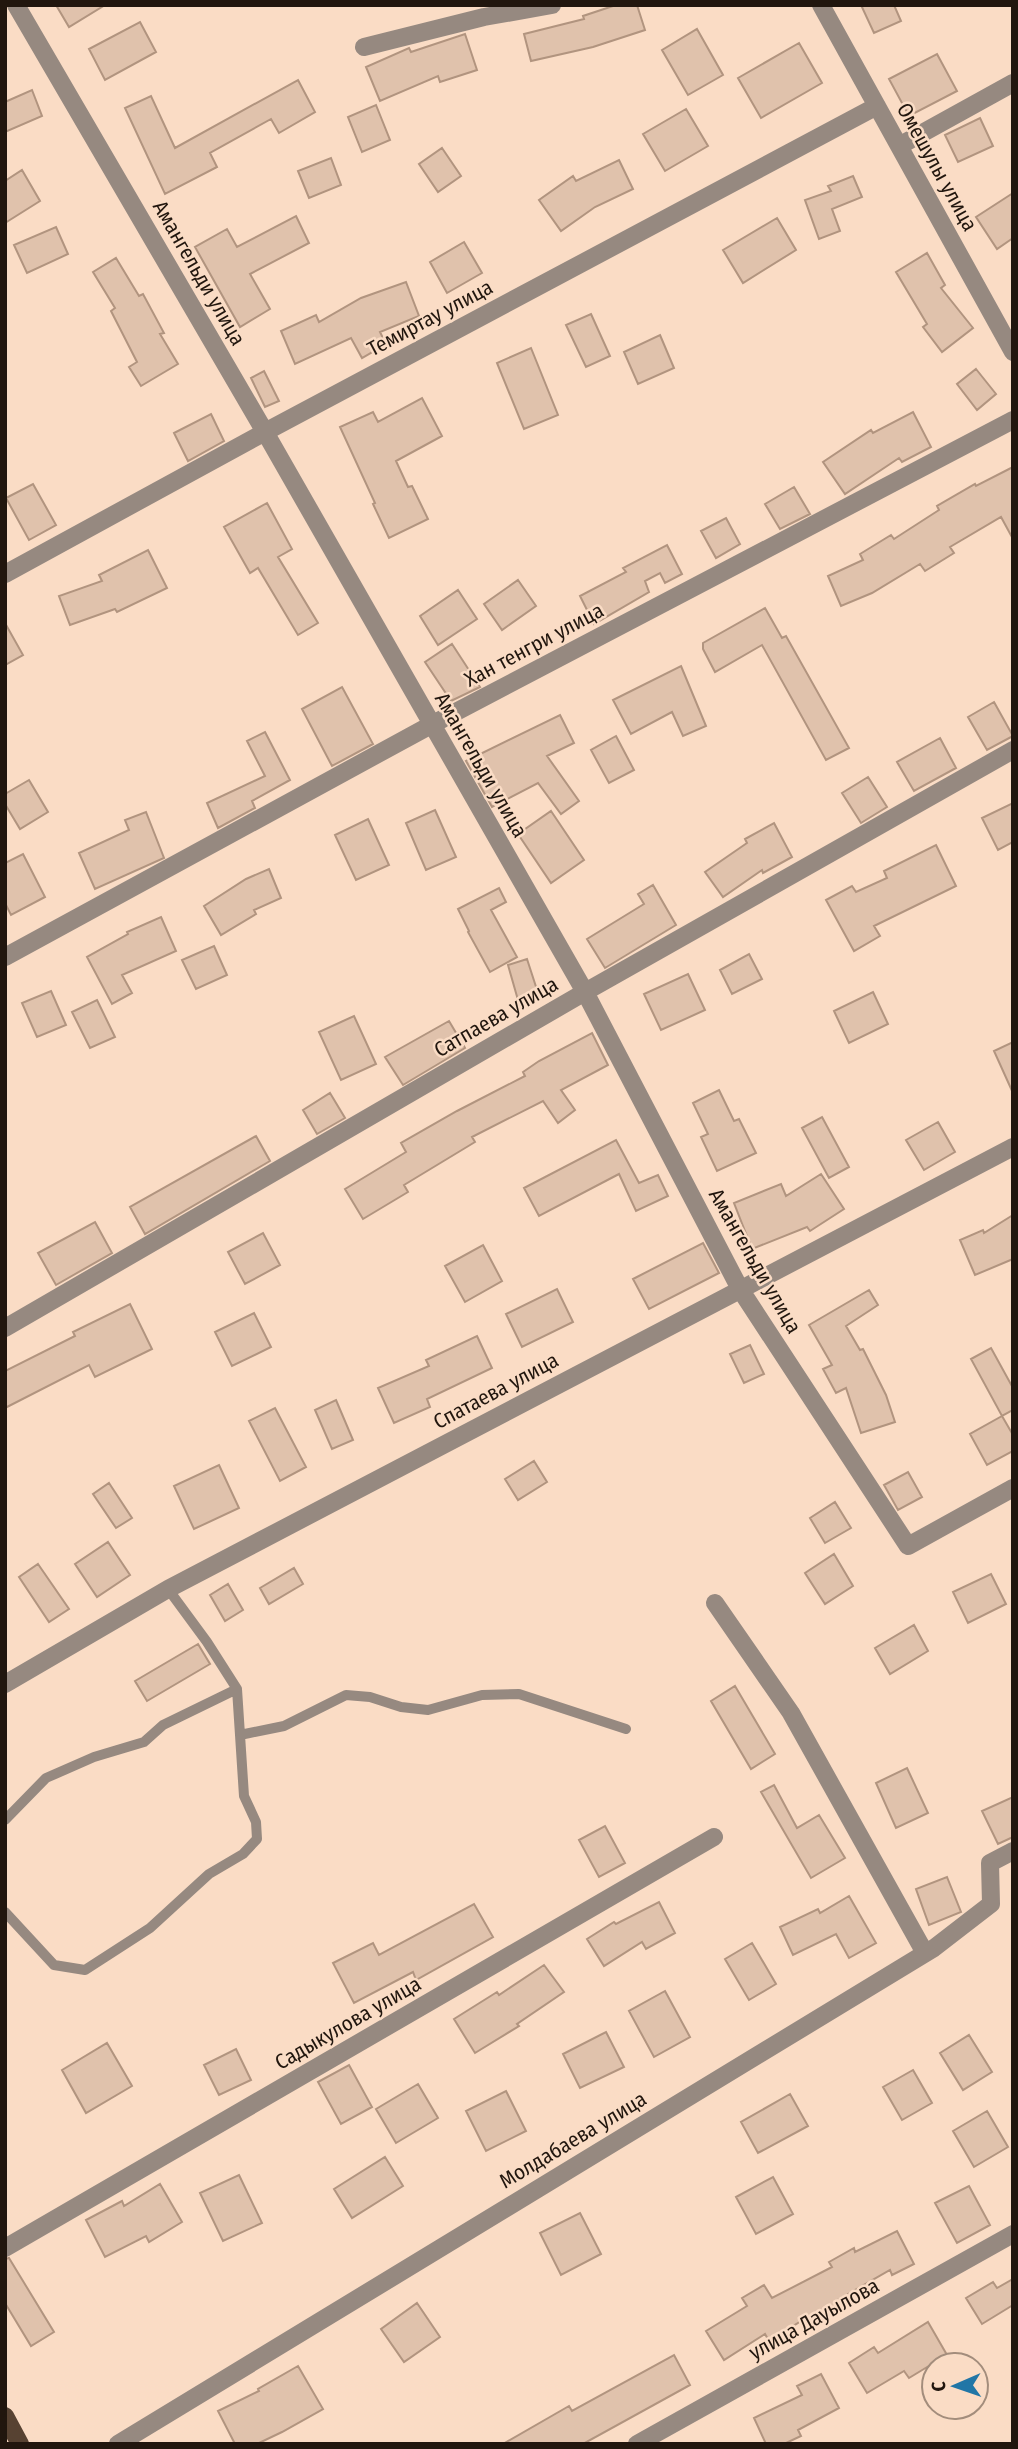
<svg xmlns="http://www.w3.org/2000/svg" width="1018" height="2449" font-family="'Fira Sans Condensed',sans-serif">
<style>
.building{fill:#e0c2ac;stroke:#b1947f;stroke-width:2}
.lines{fill:none;stroke-linecap:round;stroke-linejoin:round}
.service{stroke:#968980;stroke-width:10}
.minor{stroke:#968980;stroke-width:18}
.primary{stroke:#574232;stroke-width:18}
.labels{text-anchor:middle;stroke-width:5;stroke-linejoin:round;paint-order:stroke}
.street-label{font-size:21px;fill:#21160e;stroke:#fadcc5}
</style>
<rect width="100%" height="100%" fill="#fadcc5"/>
<path class="building" d="M56,5H105L69,27Z
M616,5H637L645,30L593,47L531,61L524,34L584,19L583,16Z
M861,5H894L901,21L874,33Z
M140,22L156,52L105,80L89,49Z
M697,29L723,75L688,95L662,50Z
M465,34L477,70L440,82L438,76L380,101L366,67L409,48L411,52Z
M799,43L822,83L761,118L738,78Z
M937,54L957,91L909,116L889,79Z
M298,80L315,112L279,133L271,119L210,153L217,167L165,194L125,108L151,96L175,148Z
M32,90L42,116L5,132V102Z
M376,105L390,140L362,152L348,117Z
M686,109L708,146L665,171L643,134Z
M980,118L993,146L958,162L945,135Z
M442,148L461,176L438,192L419,164Z
M331,158L341,185L309,198L298,171Z
M619,160L633,189L595,207L561,231L539,200L573,176L576,181Z
M22,170L40,201L5,223V181Z
M853,176L862,197L832,209L840,231L819,239L805,200L831,191L828,186Z
M1013,193V238L997,249L976,217Z
M296,216L309,243L250,274L270,309L240,327L195,247L227,229L237,247Z
M777,218L796,250L743,283L723,250Z
M56,227L68,254L27,273L14,245Z
M464,242L482,273L447,293L430,262Z
M927,253L945,285L941,288L973,328L942,352L923,327L927,324L896,272Z
M116,258L139,296L143,294L164,333L160,334L178,364L141,386L129,367L137,362L111,311L115,308L93,272Z
M406,282L419,316L380,332L386,344L362,358L351,338L295,364L281,331L316,315L319,322L361,298Z
M591,314L610,356L586,367L566,325Z
M660,335L674,368L638,384L624,352Z
M531,348L558,415L524,429L497,363Z
M976,369L996,394L977,410L957,384Z
M264,371L279,401L265,407L251,378Z
M422,398L442,436L396,461L408,487L412,486L428,519L389,538L373,504L375,503L340,427L373,412L378,422Z
M913,412L931,447L902,462L899,458L845,494L823,462L871,430L873,433Z
M211,414L224,441L188,461L174,433Z
M1013,467V539L1001,517L950,547L954,553L925,571L920,564L872,593L841,606L828,576L863,560L860,554L891,535L894,539L939,510L937,506L975,484L976,486Z
M33,484L56,525L29,540L6,498Z
M794,487L810,514L780,529L765,504Z
M267,503L292,549L278,557L318,623L298,635L258,568L250,573L224,527Z
M726,518L740,544L716,558L701,531Z
M667,545L682,574L665,583L660,573L645,581L649,592L594,624L580,596L626,572L623,568Z
M148,550L167,588L117,612L115,609L70,625L59,596L102,581L99,575Z
M518,580L536,606L502,630L484,604Z
M458,590L477,619L438,645L420,616Z
M765,608L782,638L786,636L849,748L826,760L762,645L715,672L703,649V643Z
M5,623L23,655L5,665Z
M452,644L480,687L451,701L425,662Z
M681,666L706,726L683,736L672,712L631,734L613,700Z
M342,687L373,744L332,766L302,709Z
M994,702L1013,736L987,750L968,717Z
M560,715L574,743L547,756L579,801L561,814L538,783L492,807L466,761Z
M265,732L290,780L252,801L255,808L218,828L207,803L265,776L247,741Z
M616,736L634,770L609,783L591,750Z
M940,738L956,768L914,791L897,762Z
M868,777L887,807L861,823L842,793Z
M29,780L48,812L20,829L5,804V794Z
M1013,803V842L998,850L982,818Z
M435,810L456,857L426,870L406,823Z
M551,811L584,860L551,883L518,834Z
M146,812L164,858L95,889L79,853L129,830L125,820Z
M368,819L389,865L356,880L335,835Z
M774,823L792,857L763,873L762,870L723,897L705,872L747,843L745,839Z
M936,845L956,886L874,926L880,936L854,951L826,900L852,886L856,892L887,878L884,871Z
M23,854L45,897L11,915L5,903V863Z
M269,869L281,898L254,910L256,914L221,935L204,906L246,879Z
M653,885L676,925L605,968L587,939L644,904L638,894Z
M499,888L506,902L491,910L517,957L490,972L468,932L469,931L458,909Z
M161,917L176,951L122,975L132,993L112,1004L87,957L128,934L127,932Z
M214,946L227,975L196,989L182,960Z
M749,954L762,979L732,994L720,970Z
M527,959L538,993L518,1000L508,965Z
M688,974L705,1010L661,1030L644,994Z
M51,991L66,1025L37,1037L22,1003Z
M873,992L888,1024L849,1043L834,1011Z
M97,1000L115,1037L90,1048L72,1012Z
M354,1016L376,1064L341,1080L319,1032Z
M449,1021L465,1048L403,1085L385,1057Z
M592,1033L608,1065L561,1090L575,1110L558,1123L543,1101L472,1137L475,1142L404,1185L408,1192L363,1219L345,1189L406,1152L401,1143L457,1111L525,1076L523,1072L539,1061Z
M1013,1042V1093L994,1051Z
M719,1090L734,1121L739,1119L756,1153L717,1171L701,1137L708,1134L693,1103Z
M330,1093L345,1118L317,1134L303,1110Z
M822,1117L849,1167L829,1178L802,1128Z
M938,1122L955,1152L924,1170L906,1140Z
M256,1136L270,1161L145,1234L130,1207Z
M616,1140L639,1183L658,1175L668,1196L636,1211L619,1174L539,1216L524,1188Z
M821,1174L844,1209L810,1231L807,1227L752,1249L734,1203L781,1184L786,1196Z
M1013,1215V1259L975,1275L960,1240L983,1230L984,1233Z
M95,1222L112,1253L56,1285L38,1253Z
M263,1233L280,1265L245,1284L228,1252Z
M703,1243L719,1273L649,1309L633,1279Z
M483,1245L502,1281L465,1302L445,1266Z
M557,1289L573,1322L522,1347L506,1314Z
M869,1290L878,1305L846,1326L860,1350L863,1349L886,1395L895,1422L861,1433L846,1388L836,1393L823,1369L832,1365L809,1325Z
M130,1304L152,1349L95,1377L89,1365L5,1408V1371L75,1336L73,1332Z
M254,1313L271,1347L232,1366L215,1332Z
M477,1336L492,1368L427,1399L430,1407L394,1423L378,1388L429,1366L426,1360Z
M750,1345L764,1374L744,1383L730,1354Z
M991,1348L1013,1388V1410L1002,1416L971,1359Z
M336,1400L353,1440L332,1449L315,1410Z
M275,1408L306,1467L280,1481L249,1421Z
M1002,1416L1013,1435V1451L987,1465L970,1434Z
M534,1461L547,1482L518,1500L505,1479Z
M219,1465L239,1508L194,1529L174,1486Z
M908,1472L922,1497L898,1510L884,1485Z
M109,1483L132,1518L116,1528L93,1494Z
M835,1502L851,1528L825,1543L810,1518Z
M108,1542L130,1575L97,1597L75,1564Z
M834,1554L853,1586L825,1604L805,1573Z
M38,1564L69,1609L49,1622L19,1577Z
M294,1568L303,1584L269,1604L260,1588Z
M991,1574L1006,1604L968,1623L953,1592Z
M228,1584L243,1610L225,1621L210,1595Z
M914,1625L928,1651L890,1674L875,1648Z
M198,1644L210,1664L147,1701L135,1681Z
M735,1686L775,1754L751,1769L711,1701Z
M907,1768L928,1813L896,1828L876,1783Z
M774,1785L797,1828L819,1815L845,1858L811,1878L761,1792Z
M1013,1797V1837L998,1844L982,1811Z
M605,1826L625,1863L599,1877L579,1840Z
M947,1877L961,1912L929,1925L916,1889Z
M849,1896L876,1943L849,1958L836,1934L793,1955L780,1927L818,1909L820,1913Z
M659,1902L675,1933L646,1949L642,1942L604,1966L587,1939L614,1922L616,1924Z
M474,1904L493,1937L416,1980L413,1972L354,2003L333,1963L373,1943L379,1955Z
M752,1943L776,1984L749,2000L725,1959Z
M544,1965L564,1992L517,2024L519,2026L475,2053L454,2019L497,1992L499,1995Z
M665,1991L690,2037L654,2057L629,2011Z
M606,2032L624,2067L580,2088L563,2054Z
M969,2035L992,2072L963,2090L940,2053Z
M107,2043L132,2086L86,2113L62,2070Z
M236,2049L251,2080L219,2095L204,2065Z
M349,2065L372,2107L341,2124L318,2082Z
M913,2070L932,2103L902,2120L883,2087Z
M418,2084L438,2118L396,2143L376,2109Z
M506,2091L526,2131L486,2151L466,2111Z
M790,2094L808,2126L758,2153L741,2122Z
M987,2111L1008,2147L974,2167L953,2131Z
M385,2157L403,2186L352,2218L334,2189Z
M239,2175L262,2223L223,2241L200,2193Z
M773,2177L793,2214L756,2234L736,2197Z
M160,2184L182,2222L149,2242L146,2236L105,2257L86,2220L122,2201L124,2206Z
M969,2186L990,2225L957,2243L935,2203Z
M580,2213L601,2254L561,2275L540,2233Z
M897,2231L914,2264L892,2275L890,2270L834,2302L837,2307L808,2322L806,2318L769,2341L765,2334L724,2360L706,2331L747,2306L742,2298L764,2285L772,2298L832,2267L829,2262L854,2248L855,2252Z
M9,2258L54,2332L31,2346L5,2303V2259Z
M1013,2279V2305L982,2324L966,2298L993,2282L997,2288Z
M417,2303L440,2337L404,2362L381,2329Z
M928,2322L947,2355L909,2378L904,2371L867,2393L849,2363L874,2347L878,2353Z
M674,2355L690,2385L583,2444H503L569,2406L572,2411Z
M298,2366L323,2409L282,2432L257,2444H235L218,2411L259,2391L258,2389Z
M821,2374L839,2408L798,2430L801,2436L784,2444H766L754,2418L802,2395L797,2386Z"/>
<g class="lines">
<path class="service" d="M240,1735L284,1726L346,1695L370,1697L401,1707L428,1710L482,1695L519,1694L626,1729
M5,1820L46,1778L94,1757L144,1742L163,1725L237,1689
M5,1912L54,1965L85,1970L150,1928L209,1874L243,1854L257,1839L256,1822L244,1796L237,1689L207,1642L168,1589"/>
<path class="minor" d="M16,5L265,432L585,992L740,1289L908,1546L1013,1488
M821,5L1013,352
M364,47L484,17L552,5
M899,146L1013,83
M5,574L265,432L877,106
M5,957L431,725L1013,420
M5,1328L585,992L1013,750
M715,1603L791,1713L925,1953
M5,1684L168,1589L1013,1147
M5,2248L714,1837
M118,2444L934,1948L991,1904L990,1863L1013,1851
M637,2444L1013,2234"/>
<path class="primary" d="M5,2416L20,2444"/>
</g>
<g class="labels">
<g class="street-label">
<text transform="translate(937 167) rotate(61)" y="7">Омешулы улица</text>
<text transform="translate(199 273) rotate(60)" y="7">Амангельди улица</text>
<text transform="translate(430 318) rotate(-28)" y="7">Темиртау улица</text>
<text transform="translate(534 645) rotate(-28)" y="7">Хан тенгри улица</text>
<text transform="translate(481 765) rotate(60)" y="7">Амангельди улица</text>
<text transform="translate(496 1017) rotate(-30)" y="7">Сатпаева улица</text>
<text transform="translate(755 1261) rotate(60)" y="7">Амангельди улица</text>
<text transform="translate(496 1391) rotate(-28)" y="7">Спатаева улица</text>
<text transform="translate(348 2023) rotate(-30)" y="7">Садыкулова улица</text>
<text transform="translate(573 2140) rotate(-31)" y="7">Молдабаева улица</text>
<text transform="translate(814 2319) rotate(-29)" y="7">улица Дауылова</text>
</g>
</g>
<rect width="1018" height="2449" fill="none" stroke="#21160e" stroke-width="14"/>
<g transform="translate(955 2386) rotate(268)"><circle r="33" fill="#fadcc5" stroke="#a38d7c" stroke-width="2"/>
<path d="M0-5L12 26L0 18L-12 26Z" fill="#2176a6"/>
<text y="-10" font-size="19" font-weight="bold" text-anchor="middle" fill="#21160e">С</text>
</g>
</svg>
